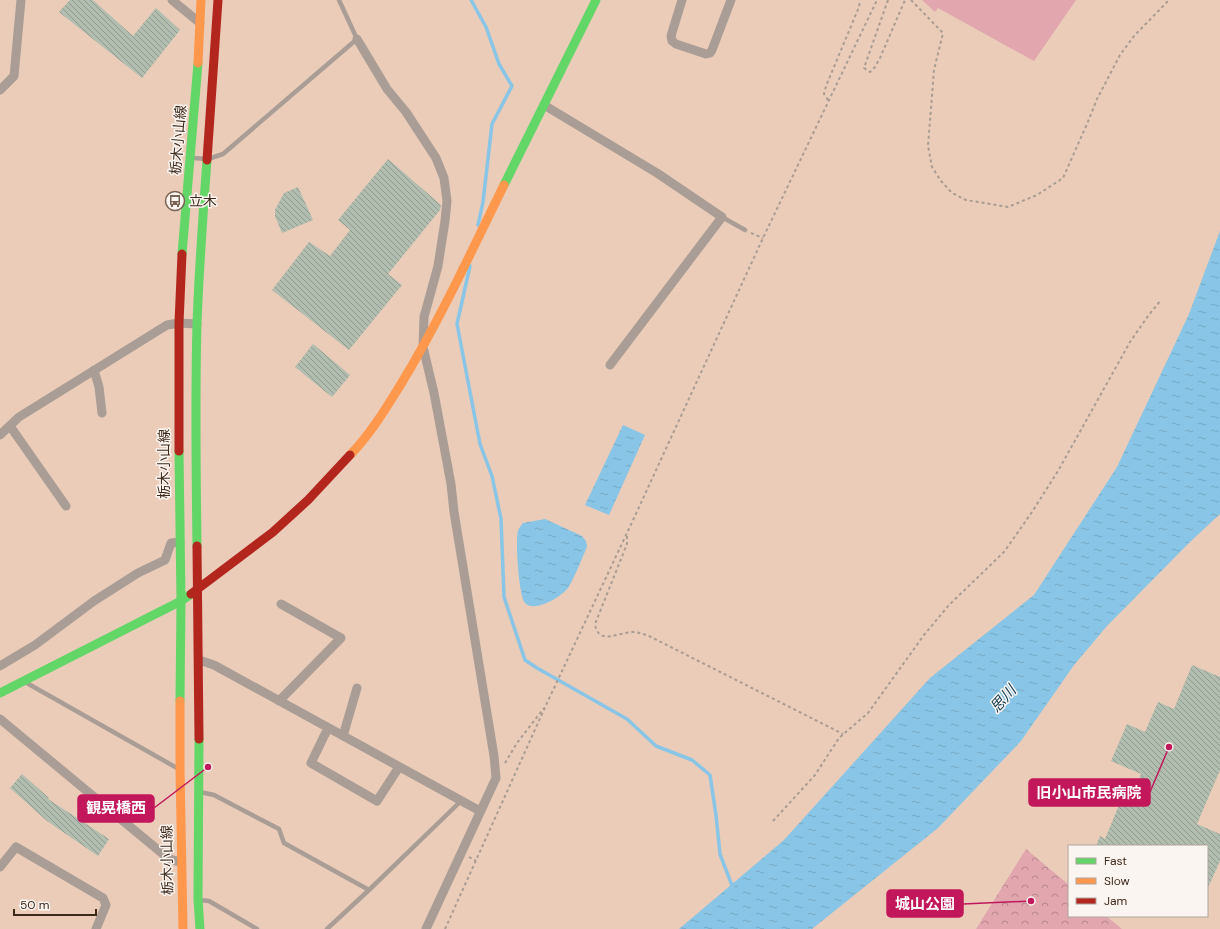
<svg xmlns="http://www.w3.org/2000/svg" width="1220" height="929" font-family="'DM Sans','Noto Sans JP',sans-serif">
<style>
.park{fill:url(#park-crowns)}
.pitch{fill:#e1a6ae}
.water{fill:url(#water-ripples)}
.lines{fill:none;stroke-linecap:round;stroke-linejoin:round}
.stream{stroke:#88c5e6;stroke-width:3.5}
.building{fill:url(#building-back-hatch)}
.path{stroke:#a99c93;stroke-width:2;stroke-dasharray:3 3;stroke-linecap:butt}
.lane{stroke:#a99d95;stroke-width:4.5}
.street{stroke:#a99d95;stroke-width:9}
.fast{stroke:#63d668;stroke-width:9}
.slow{stroke:#ff974d;stroke-width:9}
.jam{stroke:#b3261e;stroke-width:9}
.labels{text-anchor:middle;stroke-width:3;stroke-linejoin:round;paint-order:stroke}
.street-label{font-size:14px;fill:#3e2a1b;stroke:#fbf5f1}
.poi-label{font-size:14px;fill:#3e2a1b;stroke:#fbf5f1;text-anchor:start}
.water-label{font-size:15px;font-style:italic;fill:#0d3950;stroke:#fbf5f1}
.leader{fill:none;stroke:#c2185b;stroke-width:1.5}
.callout-dot{fill:#c2185b;stroke:#fbf5f1;stroke-width:1.5}
.callout{fill:#c2185b;stroke:#c2185b;stroke-width:1.5}
.callout-label{font-size:15px;text-anchor:middle;font-weight:bold;fill:#fff}
</style>
<defs>
<pattern id="park-crowns" width="20" height="18" patternUnits="userSpaceOnUse"><rect width="20" height="18" fill="#e1a6ae"/><path d="M2 6a3 3 0 1 1 6 0M12 15a3 3 0 1 1 6 0" fill="none" stroke="#b8878d"/></pattern>
<pattern id="water-ripples" width="26" height="14" patternUnits="userSpaceOnUse"><rect width="26" height="14" fill="#88c5e6"/><path d="M2 4q2-2 4 0t4 0M15 11q2-2 4 0t4 0" fill="none" stroke="#76a9c5"/></pattern>
<pattern id="building-back-hatch" width="6" height="6" patternUnits="userSpaceOnUse"><rect width="6" height="6" fill="#b1bdaf"/><path d="M-1 5l2 2M0 0l6 6M5-1l2 2" fill="none" stroke="#919a8e"/></pattern>
</defs>
<rect width="100%" height="100%" fill="#eaccb8"/>
<path class="park" d="M1026,849L1069,885V916H1106L1122,929H976Z"/>
<path class="pitch" d="M922,0H1076L1034,61L938,8L935,12Z"/>
<path class="water" d="M1220,231V514L1190,542L1107,626L1074,665L1021,741L938,828L812,929H679L784,840L930,678L1034,595L1117,467L1189,314Z
M623,425L645,435L609,515L585,505Z
M545,519L582,536L586,541L587,547C582,558 574,579 568,588C561,597 535,613 525,603C519,597 515,541 518,531C518,529 521,526 523,523Z"/>
<g class="lines">
<path class="stream" d="M471,0L486,27L499,64L512,86L492,124L483,202L478,225
M470,266L457,324L480,444L492,476L501,519L504,597L525,660L537,668L627,719L656,746L692,760L710,775L716,815L720,854L733,888"/>
</g>
<path class="building" d="M70,0H93L133,36L156,8L180,30L142,78L59,12Z
M388,159L441,205L440,210L388,274L402,285L349,350L272,290L309,242L330,256L350,230L338,220Z
M298,187L313,220L282,233L275,216V210L284,193Z
M313,344L350,375L332,397L295,367Z
M1192,665L1220,677V770L1197,824L1220,834V861L1207,890V846H1096L1100,836L1105,839L1124,793L1132,797L1141,774L1111,761L1127,724L1145,732L1158,702L1174,709Z
M22,774L49,798L48,799L109,839L98,856L47,821L10,788Z"/>
<g class="lines">
<path class="path" d="M888,0L864,68L870,72L875,67L880,58L905,0
M911,0L943,33L934,70L928,146L932,167L941,181L952,193L966,200L1008,207L1037,195L1063,178L1087,124L1097,99L1120,55L1134,36L1169,0
M828,100L824,94L826,86L859,7L860,0
M751,233L763,238
M627,536V544L595,624C598,646 619,632 633,632C638,632 642,634 647,635L843,734
M505,763L517,743L544,708
M773,821L815,775L839,738L868,713L924,635L949,605L1004,552L1032,512L1058,471L1130,342L1148,316L1161,300
M469,857L476,861
M445,929L547,703L634,518L763,238L877,0"/>
<path class="lane" d="M193,158L208,159L223,154L357,39L339,0
M722,217L745,230
M25,682L177,768
M200,792L214,795L279,829L284,843L369,890
M200,900L209,901L257,929
M327,929L369,890L461,801"/>
<path class="street" d="M172,0L200,23
M682,0L671,36L672,41L676,44L706,54L710,53L712,50L731,0
M357,39L387,89L406,112L436,158L444,178L447,201L445,221L438,266L424,317L423,347L434,393L451,484L454,512L494,756L496,778L426,929
M0,90L14,76L21,0
M544,105L657,173L722,217L610,365
M94,370L99,387L102,413
M10,426L66,506
M0,435L19,417L167,325L179,323L197,324
M199,660L214,665L480,811
M0,666L35,645L94,601L138,573L165,560L171,543L180,542
M279,701L341,638L281,604
M0,719L163,854L172,860L181,862
M328,728L311,763L377,801L399,767
M343,736L357,688
M0,867L16,847L103,898L106,905L96,929"/>
<path class="fast" d="M504,185L596,0
M182,254L198,63
M179,451L181,601L180,701
M197,546C196,472 195,398 197,324C199,269 203,214 207,160
M0,693L181,601L191,594
M199,739L198,899L200,929"/>
<path class="slow" d="M198,63L201,0
M350,455C370,435 386,408 401,384C440,320 471,252 504,185
M180,701V770L183,929"/>
<path class="jam" d="M207,160L218,0
M179,451V323L182,254
M197,546L199,739
M191,594L273,532L308,500L350,455"/>
</g>
<defs>
<g id="bus-ring" transform="scale(1)"><circle r="9.5" fill="#fbf5f1" stroke="#7a6352" stroke-width="1.5"/><path d="M-5-6H5V4H4V6H2V4H-2V6H-4V4H-5ZM-3.5-4V0h7V-4ZM-3.5 1.2v1.5H-2V1.2ZM2 1.2v1.5H3.5V1.2Z" fill="#7a6352"/></g>
</defs>
<g fill-rule="evenodd">
<use href="#bus-ring" x="175" y="201"/>
</g>
<g class="labels">
<g class="street-label">
<text transform="translate(178 140) rotate(-85)" y="5">栃木小山線</text>
<text transform="translate(164 464) rotate(-90)" y="5">栃木小山線</text>
<text transform="translate(167 860) rotate(-91)" y="5">栃木小山線</text>
</g>
<g class="poi-label">
<text x="189" y="206">立木</text>
</g>
<g class="water-label">
<text transform="translate(1003 699) rotate(-48)" y="5">思川</text>
</g>
</g>
<path class="leader" d="M1169 747L1150 792M208 767L154 808M1031 901L963 904"/>
<g class="callout-dot">
<circle cx="1169" cy="747" r="4"/>
<circle cx="208" cy="767" r="4"/>
<circle cx="1031" cy="901" r="4"/>
</g>
<g class="callout">
<rect x="1029" y="779" width="121" height="27" rx="4"/>
<rect x="78" y="795" width="76" height="27" rx="4"/>
<rect x="887" y="890" width="76" height="27" rx="4"/>
</g>
<g class="callout-label">
<text x="1089" y="798">旧小山市民病院</text>
<text x="116" y="813">観晃橋西</text>
<text x="925" y="909">城山公園</text>
</g>
<rect x="1068" y="845" width="140" height="72" fill="#fbf5f1" stroke="#afa49b"/>
<rect x="1076" y="858" width="20" height="6" fill="#63d668" stroke="#afa49b"/>
<text x="1104" y="865" font-size="12" fill="#3e2a1b">Fast</text>
<rect x="1076" y="878" width="20" height="6" fill="#ff974d" stroke="#afa49b"/>
<text x="1104" y="885" font-size="12" fill="#3e2a1b">Slow</text>
<rect x="1076" y="898" width="20" height="6" fill="#b3261e" stroke="#afa49b"/>
<text x="1104" y="905" font-size="12" fill="#3e2a1b">Jam</text>
<path d="M14 909v6h82v-6" fill="none" stroke="#3e2a1b" stroke-width="2"/>
<text x="20" y="909" font-size="12" fill="#3e2a1b" stroke="#fbf5f1" stroke-width="3" paint-order="stroke">50 m</text>
</svg>
